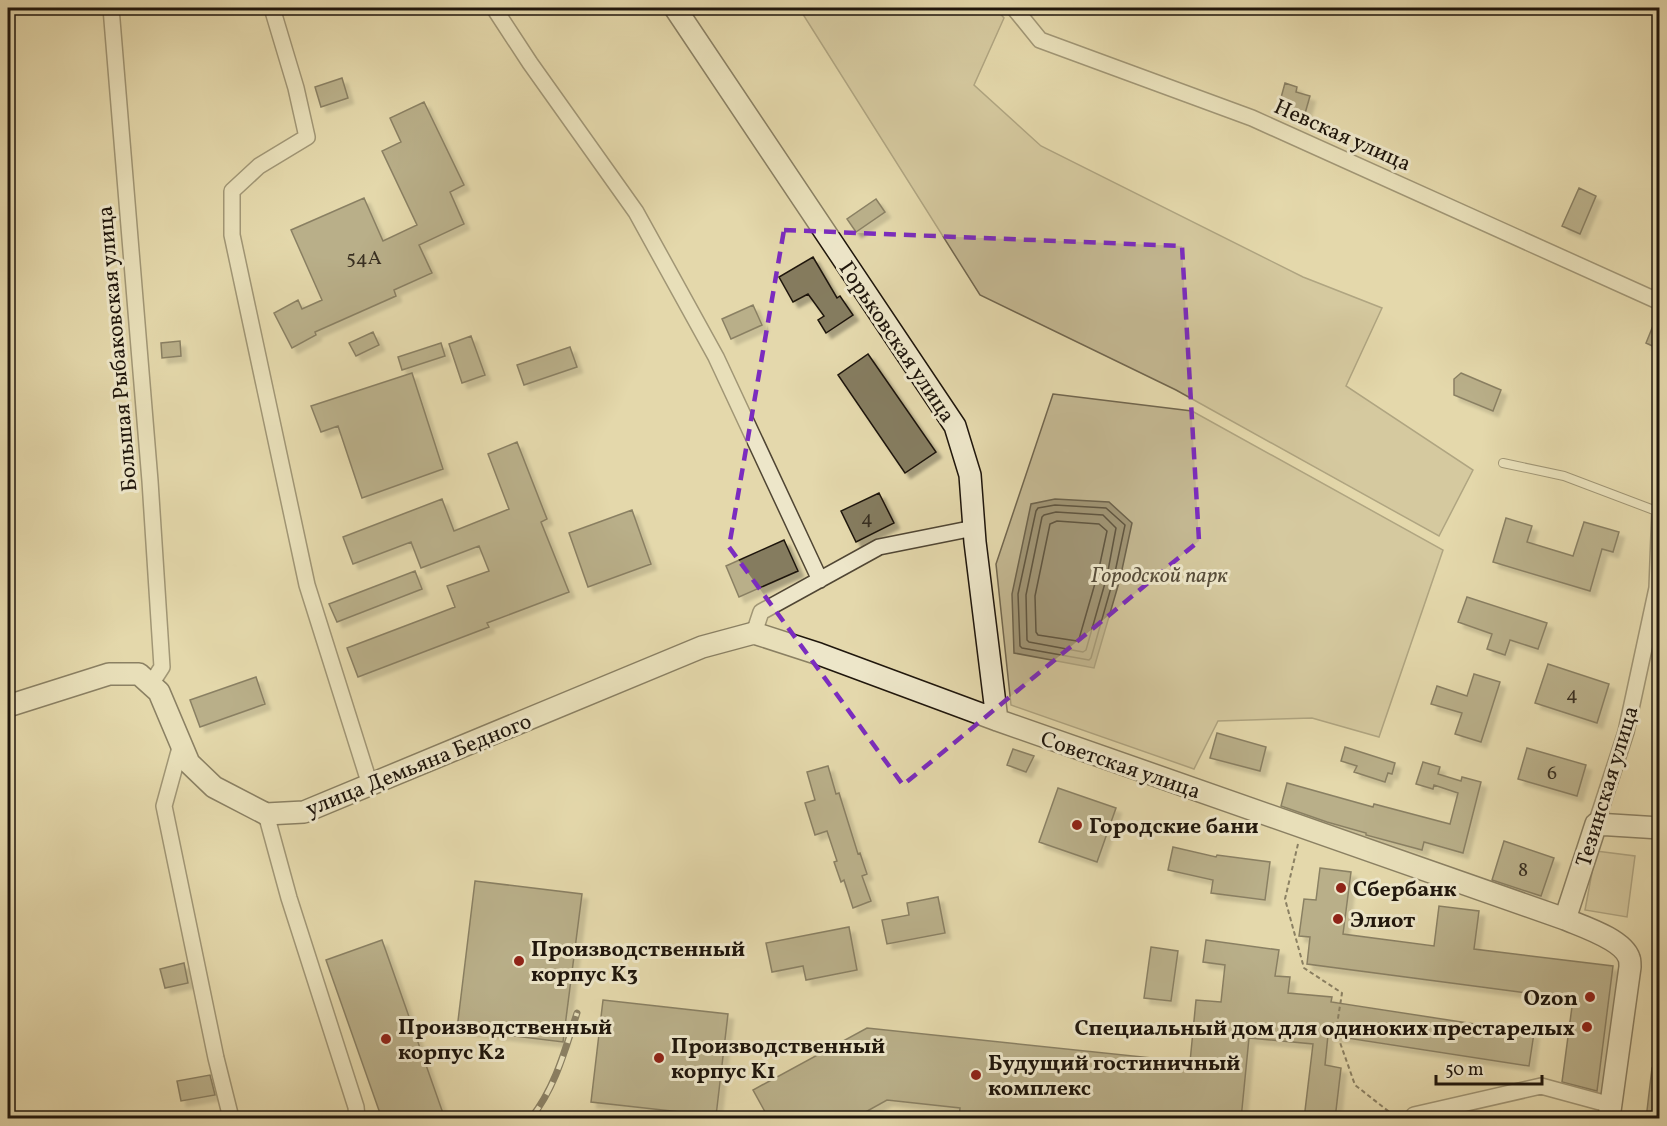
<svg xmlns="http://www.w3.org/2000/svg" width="1667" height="1126" font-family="Vollkorn,serif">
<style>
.green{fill:#c3b791;stroke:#71664e;stroke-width:1.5}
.water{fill:#a19676;stroke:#6d634c;stroke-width:1.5}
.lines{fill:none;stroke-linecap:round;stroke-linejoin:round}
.shore{stroke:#605641;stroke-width:1.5}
.building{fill:#857b5f;stroke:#1f160c;stroke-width:1.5;filter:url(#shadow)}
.lane-casing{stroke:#504634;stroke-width:10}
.street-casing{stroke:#504634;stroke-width:18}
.secondary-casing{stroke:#1f160c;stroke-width:24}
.path{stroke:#1f160c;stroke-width:2;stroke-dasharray:4.5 3;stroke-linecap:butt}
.lane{stroke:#ede6c9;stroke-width:8}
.street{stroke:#ede6c9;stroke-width:15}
.secondary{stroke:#ede6c9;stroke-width:21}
.rail-casing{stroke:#1f160c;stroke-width:7}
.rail{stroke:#ede6c9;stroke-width:4.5;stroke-dasharray:14;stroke-linecap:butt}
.marked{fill:none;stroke:#7b2cbf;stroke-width:4.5;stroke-dasharray:12 8;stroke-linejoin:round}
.poi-dot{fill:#8f2418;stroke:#ede6c9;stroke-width:2}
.labels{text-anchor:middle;stroke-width:6;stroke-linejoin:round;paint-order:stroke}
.number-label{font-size:20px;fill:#382f21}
.street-label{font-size:22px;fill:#1f160c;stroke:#ede6c9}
.park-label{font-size:22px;font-style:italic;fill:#584e3b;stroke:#ede6c9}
.poi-label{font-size:22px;font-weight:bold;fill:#1f160c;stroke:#ede6c9;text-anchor:start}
</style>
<defs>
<filter id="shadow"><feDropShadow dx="5.5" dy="5.5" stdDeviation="1.5" flood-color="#0004"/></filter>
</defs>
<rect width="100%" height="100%" fill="#e4d8ac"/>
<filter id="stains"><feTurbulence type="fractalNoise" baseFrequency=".00333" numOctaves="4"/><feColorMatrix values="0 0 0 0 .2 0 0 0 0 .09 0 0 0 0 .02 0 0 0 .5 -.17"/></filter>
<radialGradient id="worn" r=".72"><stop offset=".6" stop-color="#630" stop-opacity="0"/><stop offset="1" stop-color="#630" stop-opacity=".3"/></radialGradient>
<path class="green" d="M799,8H995L1004,18L974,85L1041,146L1303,277L1382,308L1346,386L1473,470L1439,536L1176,390L980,295Z
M1053,394L1192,411L1443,550L1379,737L1312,718L1218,721L1194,769L1011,705L996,564Z
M1596,851L1635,856L1627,917L1585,910Z"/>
<path class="water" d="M1055,499L1109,502L1132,523L1120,579L1094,668L1014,653L1012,594L1031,504Z"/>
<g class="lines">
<path class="shore" d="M1055,505L1106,508L1125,525L1114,577L1091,658L1089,660L1022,648L1020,646L1018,594L1036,511L1038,508Z
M1056,512L1103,515L1116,528L1107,576L1086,650L1083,652L1029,642L1027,640L1026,595L1042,517L1044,515Z
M1057,521L1099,524L1107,531L1098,573L1079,639L1077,641L1038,635L1036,632L1035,596L1050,524Z"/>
</g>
<path class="building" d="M342,78L348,98L321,107L315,87Z
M1285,83L1297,87L1296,92L1310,96L1304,117L1282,111L1283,106L1279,105Z
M424,102L464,185L450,192L464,224L419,245L432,273L394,290L396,296L315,332L316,335L292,348L274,313L298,300L302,309L322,300L291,230L364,198L383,241L417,225L382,151L401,142L390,118Z
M1579,188L1596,196L1580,234L1562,226Z
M876,199L885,212L856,232L847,219Z
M813,257L837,298L840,296L853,315L826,333L818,320L824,316L808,294L793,302L779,277Z
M753,305L762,325L731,339L722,319Z
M1659,311V349L1646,343Z
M373,332L379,345L356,356L349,343Z
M471,336L485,375L462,383L449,344Z
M180,341L181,356L162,358L161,343Z
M441,343L445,356L402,370L398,357Z
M570,347L577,367L524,385L517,365Z
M868,354L936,452L905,473L838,375Z
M412,373L443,469L362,498L338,426L321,432L311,406Z
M1461,373L1501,390L1493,411L1454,395V379Z
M517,442L547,519L541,522L569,592L487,623L489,627L358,677L347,648L455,607L447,586L489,571L479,546L421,568L411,542L353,564L343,537L442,499L454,531L509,509L488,454Z
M879,493L894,523L856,542L841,511Z
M632,510L651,564L588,587L569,533Z
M1506,518L1532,526L1527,542L1573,556L1584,522L1619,532L1613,552L1602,549L1590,591L1493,562Z
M784,540L798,571L739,597L726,566Z
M415,571L422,589L337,622L329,604Z
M1467,597L1547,623L1538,649L1510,640L1505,655L1487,649L1492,634L1458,622Z
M1548,664L1609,684L1597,723L1535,703Z
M1474,674L1500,682L1481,742L1455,734L1462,713L1431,704L1437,686L1467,696Z
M256,677L265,704L200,727L190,700Z
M1217,733L1266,747L1260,771L1210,758Z
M1345,747L1395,763L1392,774L1388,773L1385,782L1354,772L1357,766L1341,761Z
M1527,748L1586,765L1577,796L1518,779Z
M1013,749L1034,756L1026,772L1007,765Z
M1423,762L1440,767L1438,774L1461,781L1462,777L1481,782L1463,853L1424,842L1422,850L1366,835V833L1327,822L1281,806L1287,783L1373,807L1374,804L1450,824L1458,793L1434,785L1433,789L1416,784Z
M828,766L836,794L839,793L858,854L860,853L867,874L862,876L871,901L853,908L844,880L841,882L834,862L837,861L827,831L815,835L805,803L815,800L807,772Z
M1058,788L1116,808L1097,862L1039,842Z
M1504,841L1554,858L1541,896L1492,880Z
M1173,847L1216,857L1217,855L1270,862L1265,900L1211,893L1213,880L1168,870Z
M1320,868L1351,872L1343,934L1434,946L1439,906L1479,911L1474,949L1613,966L1597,1091L1562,1082L1573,999L1307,964L1310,937L1299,936L1304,899L1316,900Z
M475,881L582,894L563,1042L457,1029Z
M938,897L945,933L887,944L882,920L909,915L907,903Z
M849,927L857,970L806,980L803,966L772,972L766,943Z
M382,940L445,1119H382L326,960Z
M1206,940L1279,950L1275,976L1290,977L1288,993L1332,997L1331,1002L1534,1033L1529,1066L1328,1035L1325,1065L1341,1068L1335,1119H1304L1313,1044L1249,1038L1241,1119H1217L1166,1114V1119H1061L1008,1113V1119H959L960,1108L887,1100L853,1119H769L753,1090L867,1028L1190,1062L1196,1000L1221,1002L1225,965L1203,962Z
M1151,947L1178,951L1171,1001L1144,998Z
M184,963L188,983L165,988L160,969Z
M603,1000L728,1014L716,1116L591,1102Z
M1652,1068L1659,1069V1119H1646Z
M210,1075L215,1095L181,1101L177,1081Z"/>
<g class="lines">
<g class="lane-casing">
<path id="lane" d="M1503,463L1564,476L1659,512"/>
</g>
<g class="street-casing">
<path id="street" d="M111,8L150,481L162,667L151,684
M272,8L296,88L307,137L259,166L232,191V235L307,585L370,785
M494,8L530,63L636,212L716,357L820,580
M1014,8L1040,40L1252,118L1660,302
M754,633L761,612L879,547L974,528
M181,744L164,806L216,1058L231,1118
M266,814L289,898L356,1107L357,1118
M1596,824L1626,732L1657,588L1660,509
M1414,1118V1115L1541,1086L1611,1105"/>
</g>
<g class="secondary-casing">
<path id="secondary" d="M675,8L955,426L970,475L975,542L997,720
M8,706L109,674H139L159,692L189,763L214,787L266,814L304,812L702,647L754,633L819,654L997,720L1565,919C1581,926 1623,939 1629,958C1630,958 1630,967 1630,967L1609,1118
M1565,919L1596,824L1660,828"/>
</g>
<path class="path" d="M1298,844L1285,899L1304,968L1342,993L1336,1031L1355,1085L1397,1118"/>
<use href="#lane" class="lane"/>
<use href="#street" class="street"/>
<use href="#secondary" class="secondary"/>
<g class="rail-casing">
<path id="rail" d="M531,1118C555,1088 565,1050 577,1013"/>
</g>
<use href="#rail" class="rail"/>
</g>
<path d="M0 0H1667V1126H0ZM784,230L1182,246L1199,541L903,785L729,547Z" fill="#e4d8ac" fill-opacity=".55" fill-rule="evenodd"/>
<path class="marked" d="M784,230L1182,246L1199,541L903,785L729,547Z"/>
<g class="poi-dot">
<circle cx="1077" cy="825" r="6"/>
<circle cx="1341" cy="888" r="6"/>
<circle cx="1338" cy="919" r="6"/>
<circle cx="519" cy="961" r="6"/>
<circle cx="1590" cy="997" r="6"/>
<circle cx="1587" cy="1027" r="6"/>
<circle cx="386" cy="1039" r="6"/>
<circle cx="659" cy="1058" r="6"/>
<circle cx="976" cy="1075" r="6"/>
</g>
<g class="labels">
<g class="number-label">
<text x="364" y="264">54А</text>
<text x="867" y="524">4</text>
<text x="1572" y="700">4</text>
<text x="1552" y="779">6</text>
<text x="1523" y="876">8</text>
</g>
<g class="street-label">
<text transform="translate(1343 134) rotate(24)" y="8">Невская улица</text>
<text transform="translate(898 341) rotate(56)" y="8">Горьковская улица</text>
<text transform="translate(116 349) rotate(-95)" y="8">Большая Рыбаковская улица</text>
<text transform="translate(418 764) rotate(-22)" y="8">улица Демьяна Бедного</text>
<text transform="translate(1121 764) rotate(19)" y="8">Советская улица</text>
<text transform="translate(1606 786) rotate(-73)" y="8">Тезинская улица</text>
</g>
<g class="park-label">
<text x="1159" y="582">Городской парк</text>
</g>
<g class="poi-label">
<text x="1089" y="833">Городские бани</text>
<text x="1353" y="896">Сбербанк</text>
<text x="1350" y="927">Элиот</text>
<text x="531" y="956">Производственный<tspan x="531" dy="25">корпус K3</tspan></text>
<text x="1578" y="1005" text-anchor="end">Ozon</text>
<text x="398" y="1034">Производственный<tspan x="398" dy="25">корпус K2</tspan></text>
<text x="1575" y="1035" text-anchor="end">Специальный дом для одиноких престарелых</text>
<text x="671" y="1053">Производственный<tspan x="671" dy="25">корпус K1</tspan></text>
<text x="988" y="1070">Будущий гостиничный<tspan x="988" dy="25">комплекс</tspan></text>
</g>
</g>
<rect width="1667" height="1126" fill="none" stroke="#e4d8ac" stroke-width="30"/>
<rect x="9" y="9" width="1649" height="1108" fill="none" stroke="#1f160c" stroke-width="3"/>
<rect x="15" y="15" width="1637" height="1096" fill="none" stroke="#1f160c" stroke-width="1.5"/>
<path d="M1436 1075v9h106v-9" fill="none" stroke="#1f160c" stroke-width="3"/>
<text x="1445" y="1075" font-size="18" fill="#1f160c" stroke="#ede6c9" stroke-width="4.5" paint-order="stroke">50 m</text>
<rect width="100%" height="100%" filter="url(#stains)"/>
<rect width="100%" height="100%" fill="url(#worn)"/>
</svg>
